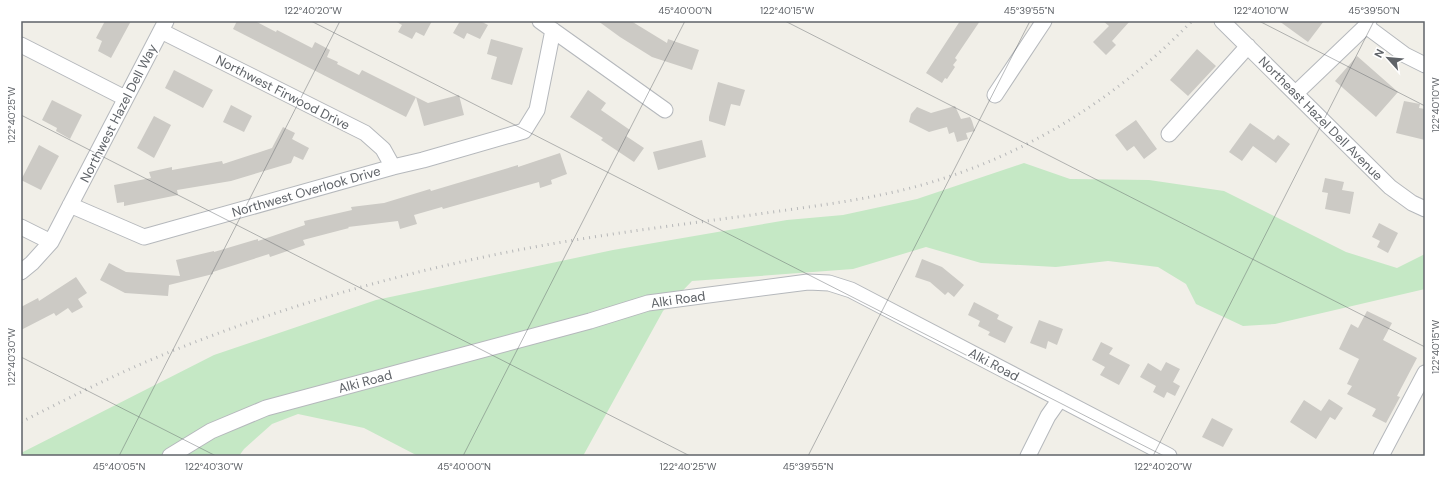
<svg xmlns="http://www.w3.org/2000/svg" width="1446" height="477" font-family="'DM Sans',sans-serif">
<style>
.green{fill:#c5e8c5}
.building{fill:#cccac5}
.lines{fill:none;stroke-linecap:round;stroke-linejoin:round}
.minor-casing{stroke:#b5b8bc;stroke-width:17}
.minor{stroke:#fff;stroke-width:15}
.rail{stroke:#b6b7b8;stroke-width:3;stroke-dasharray:1 5;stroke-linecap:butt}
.ticks{fill:none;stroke:#5f6368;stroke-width:1;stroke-opacity:0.45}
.labels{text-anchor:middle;stroke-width:3;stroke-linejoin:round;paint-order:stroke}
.street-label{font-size:13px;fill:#5f6368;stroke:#fff}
.neatline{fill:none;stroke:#5f6368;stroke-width:1.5}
.ticks-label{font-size:10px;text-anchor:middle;fill:#5f6368}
</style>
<rect width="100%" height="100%" fill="#f1efe8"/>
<path class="green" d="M1024,163L1070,179L1149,180L1224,191L1346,252L1397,268L1425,254V289L1275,324L1243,326L1196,304L1186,284L1158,267L1108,261L1056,267L981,263L926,247L853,269L692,281L663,311L583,456H418L364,428L298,414L272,424L244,449L239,456H21V453L214,355L376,300L613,250L787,220L843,215L917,199Z"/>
<path class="building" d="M105,21H131L111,58L98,51L102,41L96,38Z
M237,21H255L276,32L277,30L312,48L315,42L330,50L327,57L338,62L337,64L359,75L362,70L416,97L406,117L233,29Z
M395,21H432L424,36L416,32L412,39L398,32L402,25Z
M460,21H480L488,25L480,39L467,33L464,39L453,33Z
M598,21H631L667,43L668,39L699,50L692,70L652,57L620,37Z
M960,21H980L955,58L957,60L953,65L955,67L947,79L945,78L942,83L926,73Z
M1103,21H1130L1112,41L1116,45L1106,55L1093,42L1109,26Z
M1279,21H1324L1308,42Z
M491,39L523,48L512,85L491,79L497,57L487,54Z
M1197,49L1216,66L1188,96L1170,80Z
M1357,56L1398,92L1376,117L1335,81Z
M174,70L213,90L203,108L165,88Z
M718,82L745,90L740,106L731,104L725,126L709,121V117Z
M588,90L606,103L601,110L630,130L626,136L644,148L634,162L601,140L603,138L570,117Z
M459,95L464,115L424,126L416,97L428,103Z
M52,100L82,115L70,139L56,131L57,128L42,120Z
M1404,101L1420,104L1419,108L1425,109V140L1396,133Z
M231,105L252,116L244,132L223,122Z
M955,106L961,119L970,117L972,121L975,131L966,133L968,139L957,142L954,132L949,134L947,127L929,132L909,122L911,114L917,107L931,113Z
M154,116L171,125L154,158L137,148Z
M1136,120L1157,149L1144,159L1134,146L1127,151L1115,135Z
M1250,123L1274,140L1278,135L1290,144L1276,163L1253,146L1242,161L1229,152Z
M283,127L295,133L292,139L309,148L303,160L294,156L291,163L231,181L177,190L178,195L124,206V202L117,203L114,185L151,178L149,172L172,167V170L222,161L223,164L272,148Z
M702,140L706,157L658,170L653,152Z
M39,145L59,156L41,190L21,180Z
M560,153L567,174L551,180L552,184L540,188L539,182L443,209L442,207L414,215L417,224L400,229L398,221L348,227L349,228L303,240L305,245L270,257L269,254L219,270L213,272V274L169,285L168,296L125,293L100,280L109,263L126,272L180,276L176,260L214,251V252L258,239V241L305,225L304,221L352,210L351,207L384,203L430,189L431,191L518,165V167Z
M1325,178L1344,182L1342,190L1354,192L1350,214L1325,209L1328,193L1322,192Z
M1379,223L1398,233L1388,253L1377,247L1380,241L1372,237Z
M922,259L942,267L964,285L954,297L948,292L945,295L930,282L915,277Z
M76,277L87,293L78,299L83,307L72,313L68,308L56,316L54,313L21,330V307L38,298L39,301Z
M974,302L999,315L997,319L1013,327L1005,343L988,335L990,332L978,326L980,321L968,315Z
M1367,311L1392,323L1383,340L1417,358L1397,396L1400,397L1386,423L1372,416L1376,409L1347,394L1352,386L1347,384L1359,359L1339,349L1351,324L1358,328Z
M1039,320L1063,329L1057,345L1048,341L1046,349L1030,343Z
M1101,342L1113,348L1109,354L1130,365L1119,385L1100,375L1105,367L1092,360Z
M1166,362L1180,369L1173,382L1180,386L1175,396L1167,392L1164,398L1153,392L1156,386L1140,377L1148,363L1161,371Z
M1329,399L1343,408L1335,420L1330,417L1316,439L1290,422L1304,400L1321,411Z
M1212,418L1233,429L1223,447L1202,437Z"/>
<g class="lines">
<g class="minor-casing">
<path id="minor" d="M540,21L665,110
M1222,21L1390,187L1412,203L1425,209
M1366,26L1405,55L1425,65
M161,31L365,133L383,149L393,167
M21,45L125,98
M1296,93L1366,26L1369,21
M995,95L1044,21
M1169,134L1248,46
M70,205L144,237L393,167L423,160L524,131L537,110L553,30
M21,227L51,242
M21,272L32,263L51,242L166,21
M170,456L211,431L266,408L590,321L648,303L808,282L829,283L851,290L1169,456
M1028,456L1048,416L1060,399
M1381,456L1425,373"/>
</g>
<use href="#minor" class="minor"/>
<path class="rail" d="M21,422C61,402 100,382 141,364C251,317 366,282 484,257C572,238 662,227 752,215C812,206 873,200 932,182C1032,152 1119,96 1192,21"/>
</g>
<path class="ticks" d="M311,21L1164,456M785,21L1425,347M1259,21L1425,106M21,115L690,456M21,357L216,456M119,456L340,21M463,456L685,21M808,456L1030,21M1153,456L1374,21"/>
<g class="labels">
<g class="street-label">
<text transform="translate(283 92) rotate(27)" y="5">Northwest Firwood Drive</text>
<text transform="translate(118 113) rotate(-63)" y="5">Northwest Hazel Dell Way</text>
<text transform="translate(1321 118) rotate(45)" y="5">Northeast Hazel Dell Avenue</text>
<text transform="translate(306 191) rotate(-16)" y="5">Northwest Overlook Drive</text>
<text transform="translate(678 299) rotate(-8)" y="5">Alki Road</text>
<text transform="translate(994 364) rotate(28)" y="5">Alki Road</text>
<text transform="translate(365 381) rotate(-15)" y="5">Alki Road</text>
</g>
</g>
<rect width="1446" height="477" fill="none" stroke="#ffffff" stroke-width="44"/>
<g transform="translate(1388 58) rotate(297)" stroke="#ffffff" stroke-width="3" paint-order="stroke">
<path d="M0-3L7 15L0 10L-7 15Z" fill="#5f6368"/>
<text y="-6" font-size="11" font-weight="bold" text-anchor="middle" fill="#5f6368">N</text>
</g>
<rect x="22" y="22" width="1402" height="433" class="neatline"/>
<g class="ticks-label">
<text x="313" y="14">122°40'20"W</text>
<text x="685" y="14">45°40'00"N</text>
<text x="787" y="14">122°40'15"W</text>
<text x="1029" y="14">45°39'55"N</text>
<text x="1261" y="14">122°40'10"W</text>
<text x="1374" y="14">45°39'50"N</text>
<text transform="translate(1435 105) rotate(-90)" y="4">122°40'10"W</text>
<text transform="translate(11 115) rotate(-90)" y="4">122°40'25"W</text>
<text transform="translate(1435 347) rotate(-90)" y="4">122°40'15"W</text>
<text transform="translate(11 357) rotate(-90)" y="4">122°40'30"W</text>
<text x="119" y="470">45°40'05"N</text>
<text x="214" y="470">122°40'30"W</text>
<text x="464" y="470">45°40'00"N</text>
<text x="688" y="470">122°40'25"W</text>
<text x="808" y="470">45°39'55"N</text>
<text x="1163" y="470">122°40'20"W</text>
</g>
</svg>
